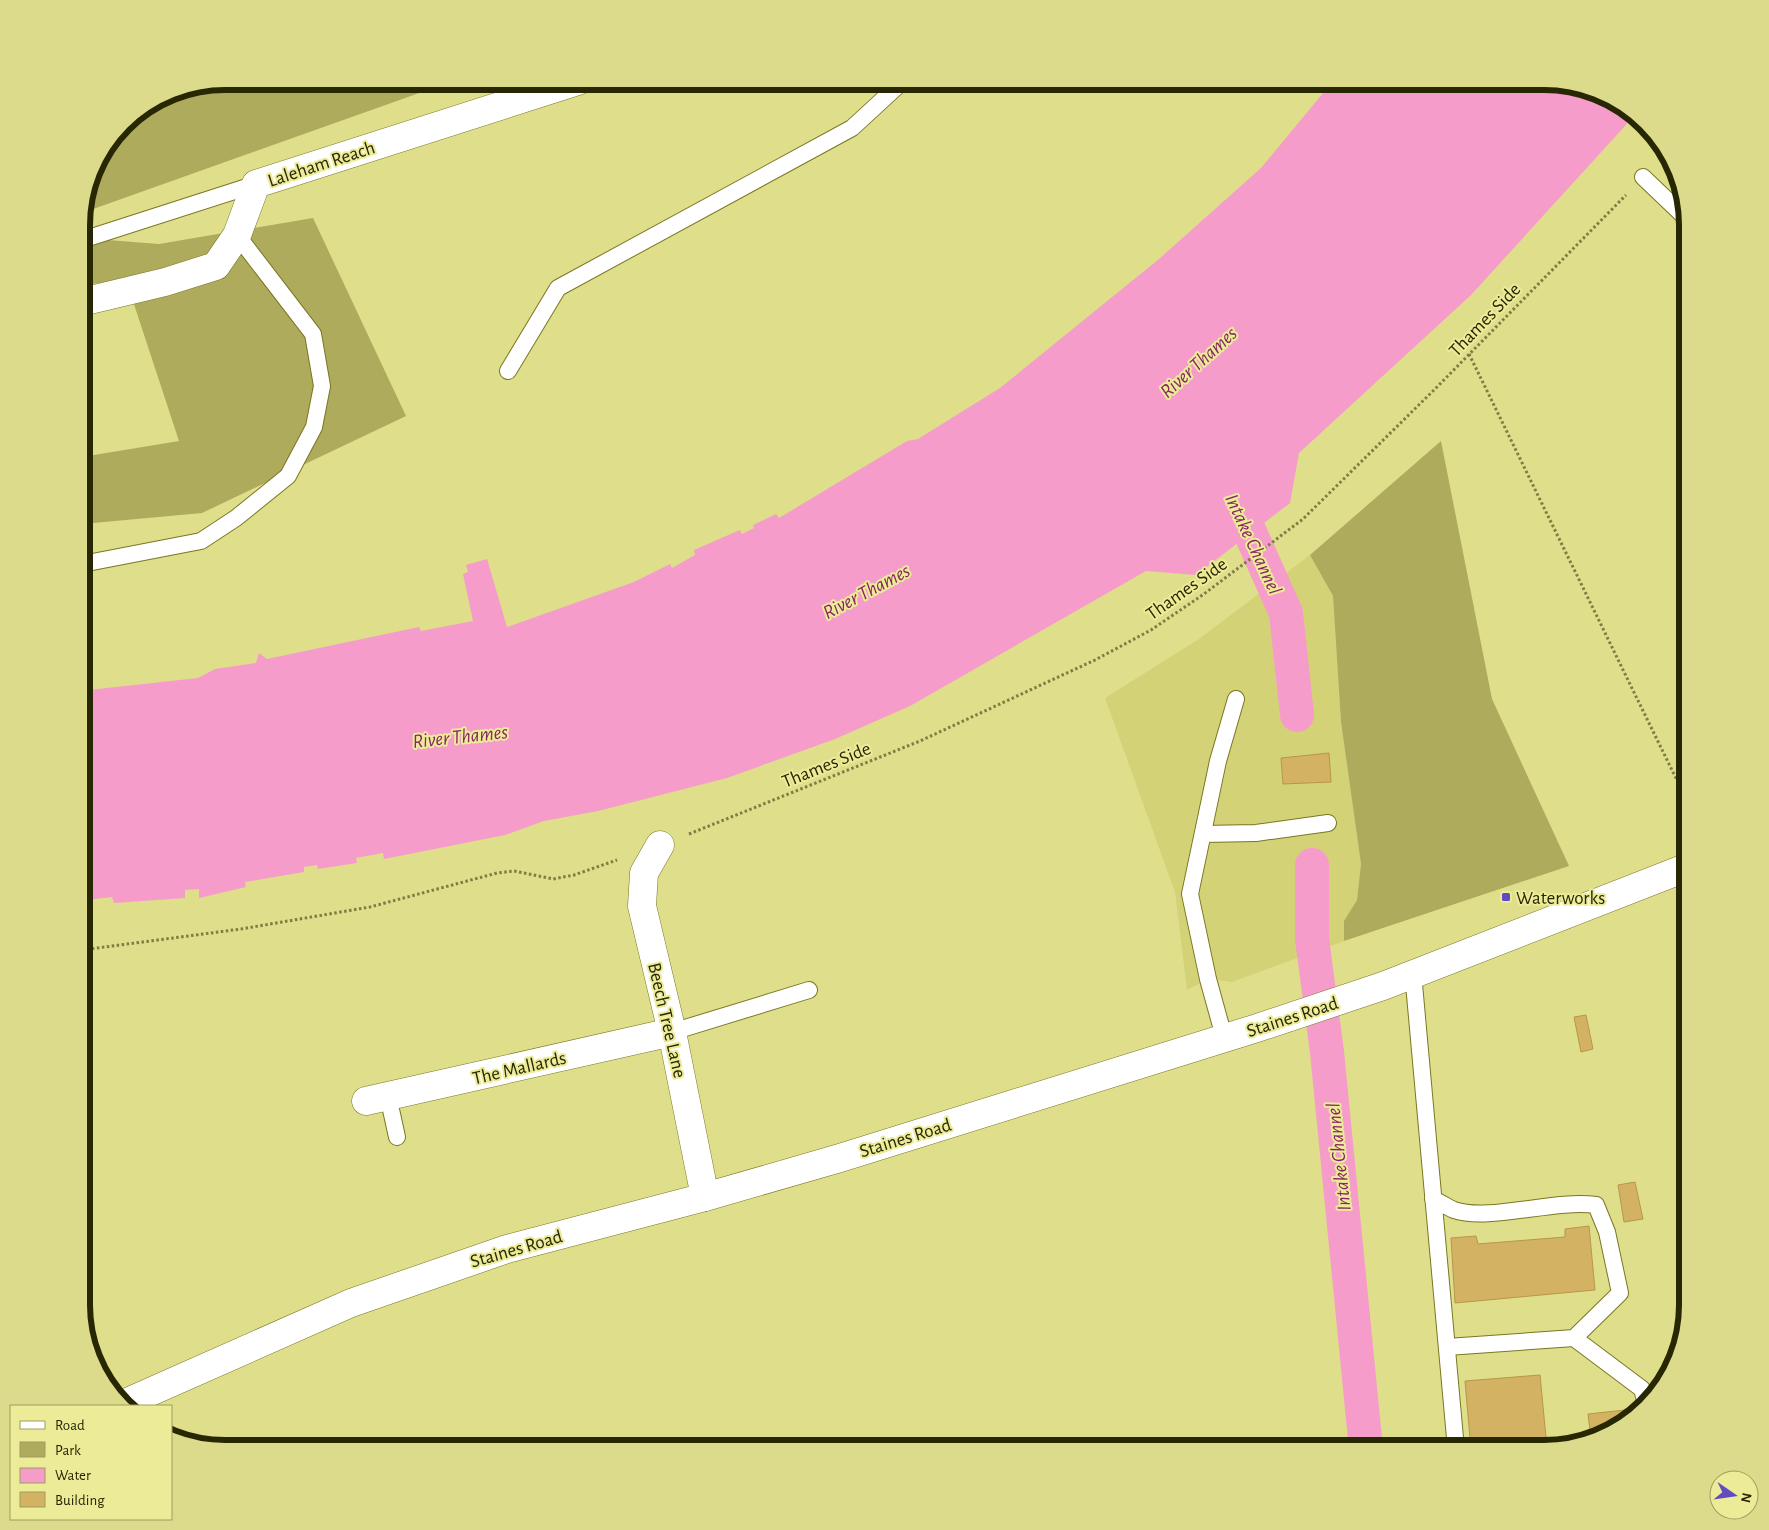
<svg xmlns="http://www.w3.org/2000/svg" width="1769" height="1530" font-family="'Alegreya Sans',sans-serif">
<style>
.built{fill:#d4d276}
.green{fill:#aeab5d}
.water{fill:#f59ccb}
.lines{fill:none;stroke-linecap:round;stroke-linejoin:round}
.canal{stroke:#f59ccb;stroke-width:34}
.building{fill:#d3b264;stroke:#b69748}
.lane-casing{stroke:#7a7722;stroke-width:18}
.street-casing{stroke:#7a7722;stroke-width:29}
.secondary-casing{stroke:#7a7722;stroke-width:29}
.path{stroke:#7e7d43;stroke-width:3;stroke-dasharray:2.5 2.5;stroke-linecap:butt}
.lane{stroke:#fff;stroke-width:16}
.street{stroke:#fff;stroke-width:28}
.secondary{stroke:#fff;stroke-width:28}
.poi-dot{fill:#624ac3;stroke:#eceb98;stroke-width:2}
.labels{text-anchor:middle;stroke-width:4;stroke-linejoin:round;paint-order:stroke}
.street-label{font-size:19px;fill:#282704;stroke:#eceb98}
.poi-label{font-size:19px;fill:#282704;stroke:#eceb98;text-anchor:start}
.water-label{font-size:20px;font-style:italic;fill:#892562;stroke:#eceb98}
.rim{fill:none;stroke:#282704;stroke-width:6}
</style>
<rect width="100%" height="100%" fill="#dfde8b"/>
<path class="built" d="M1310,555L1333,596L1341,722L1361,864L1357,900L1344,921V941L1232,982L1208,979L1187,990L1175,892L1105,698L1199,639Z"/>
<path class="green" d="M225,81H453L82,213L96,161L130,117L170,92Z
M313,218L406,416L202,513L82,524V457L179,441L126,280L82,285V238L159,244Z
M1441,441L1492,699L1569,866L1344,941V921L1357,900L1361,864L1341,722L1333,596L1310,555Z"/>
<path class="water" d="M1333,81H1544L1599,92L1635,115L1471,295L1299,453L1290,503L1196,575L1146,571L910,706L835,739L727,778L598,811L544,821L505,835L384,859L383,853L356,858L357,863L318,869L317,865L304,867V872L245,882L246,887L199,898V889L185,890V898L114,903L112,897L86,900V905L82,906V686L89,690L198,678L215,669L256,663L259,653L267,659L419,627L421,631L473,621L463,574L468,572L466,565L487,559L507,627L634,582L670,564L672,568L695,555L694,550L740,530L742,534L754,528L753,525L776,514L779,518L907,441L918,439L1000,388L1159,259L1261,168Z"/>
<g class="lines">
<path class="canal" d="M1232,492L1286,613L1297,715
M1312,865V939L1327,1052L1366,1449"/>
</g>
<path class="building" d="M1329,753L1331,782L1283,784L1281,758Z
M1586,1015L1593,1049L1581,1052L1574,1017Z
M1635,1182L1643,1219L1624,1222L1618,1185Z
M1589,1226L1595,1290L1455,1303L1451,1238L1476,1236L1478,1244L1565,1237V1229Z
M1540,1375L1547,1448L1471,1449L1465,1381Z
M1625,1410L1626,1419L1599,1438L1591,1439L1588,1414Z"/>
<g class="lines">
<g class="lane-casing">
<path id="lane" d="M1643,177L1687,219
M82,240L256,184
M508,371L558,288L852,128L903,81
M82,564L201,541L236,518L288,476L314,427L322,386L313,334L237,235
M1203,834L1256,833L1328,823
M1413,973L1456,1449
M672,1032L809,990
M1224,1037L1208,979L1190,894L1218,761L1236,699
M388,1096L397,1137
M1433,1199C1440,1202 1447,1207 1454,1210C1489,1222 1554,1199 1596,1205L1607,1232L1620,1293L1574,1338L1447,1347
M1574,1338L1642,1389L1646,1404"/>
</g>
<g class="street-casing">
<path id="street" d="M82,302L165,282L216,266L237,235L256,184L578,81
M660,845L644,873L642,906L672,1032L705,1197
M366,1101L672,1032"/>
</g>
<g class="secondary-casing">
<path id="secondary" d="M123,1404L351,1303L507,1249L705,1197L840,1158L1254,1029L1383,986L1688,867"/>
</g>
<path class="path" d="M1659,159L1664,152
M1469,354L1688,803
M689,834L920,741L1095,660L1151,630L1204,594L1303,519L1435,389L1626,195
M82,950L241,929L370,907L497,873L514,871L553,879L574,875L617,860"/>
<use href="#lane" class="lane"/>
<use href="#street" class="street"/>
<use href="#secondary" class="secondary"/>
</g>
<rect class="poi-dot" x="1501" y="892" width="10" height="10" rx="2.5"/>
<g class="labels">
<g class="street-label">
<text transform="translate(321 163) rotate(-18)" y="7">Laleham Reach</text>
<text transform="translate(1484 319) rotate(-46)" y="7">Thames Side</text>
<text transform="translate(1186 588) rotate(-35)" y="7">Thames Side</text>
<text transform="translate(826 764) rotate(-22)" y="7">Thames Side</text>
<text transform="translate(1292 1016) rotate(-18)" y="7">Staines Road</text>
<text transform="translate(668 1020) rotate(77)" y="7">Beech Tree Lane</text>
<text transform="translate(519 1067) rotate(-13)" y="7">The Mallards</text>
<text transform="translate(905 1137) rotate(-17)" y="7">Staines Road</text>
<text transform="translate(516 1248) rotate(-16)" y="7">Staines Road</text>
</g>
<g class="poi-label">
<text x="1516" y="904">Waterworks</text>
</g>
<g class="water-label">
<text transform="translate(1198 362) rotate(-42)" y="7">River Thames</text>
<text transform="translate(1254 544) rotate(65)" y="7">Intake Channel</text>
<text transform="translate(866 591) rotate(-28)" y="7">River Thames</text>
<text transform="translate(460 736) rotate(-6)" y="7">River Thames</text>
<text transform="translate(1338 1157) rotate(-96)" y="7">Intake Channel</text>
</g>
</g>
<path d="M0 0H1769V1530H0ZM225 90H1544A135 135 0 0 1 1679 225V1305A135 135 0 0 1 1544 1440H225A135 135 0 0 1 90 1305V225A135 135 0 0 1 225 90Z" fill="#dcdb8c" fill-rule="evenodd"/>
<path class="rim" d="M225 90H1544A135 135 0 0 1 1679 225V1305A135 135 0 0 1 1544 1440H225A135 135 0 0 1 90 1305V225A135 135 0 0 1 225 90Z"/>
<rect x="10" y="1405" width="162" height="115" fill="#eceb98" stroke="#9e9d5d"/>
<rect x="20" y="1421" width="25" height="8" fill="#ffffff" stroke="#9e9d5d"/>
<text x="55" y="1430" font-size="15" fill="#282704">Road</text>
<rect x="20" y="1442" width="25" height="15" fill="#aeab5d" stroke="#9e9d5d"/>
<text x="55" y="1455" font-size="15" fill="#282704">Park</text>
<rect x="20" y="1468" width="25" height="15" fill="#f59ccb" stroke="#9e9d5d"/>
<text x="55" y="1480" font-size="15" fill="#282704">Water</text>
<rect x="20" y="1492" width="25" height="15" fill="#d3b264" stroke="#9e9d5d"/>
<text x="55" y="1505" font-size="15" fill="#282704">Building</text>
<g transform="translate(1734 1495) rotate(103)"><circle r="24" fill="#eceb98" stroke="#9e9d5d"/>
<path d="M0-4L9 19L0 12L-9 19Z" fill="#624ac3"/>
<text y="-8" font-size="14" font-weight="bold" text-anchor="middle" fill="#282704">N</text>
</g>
</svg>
